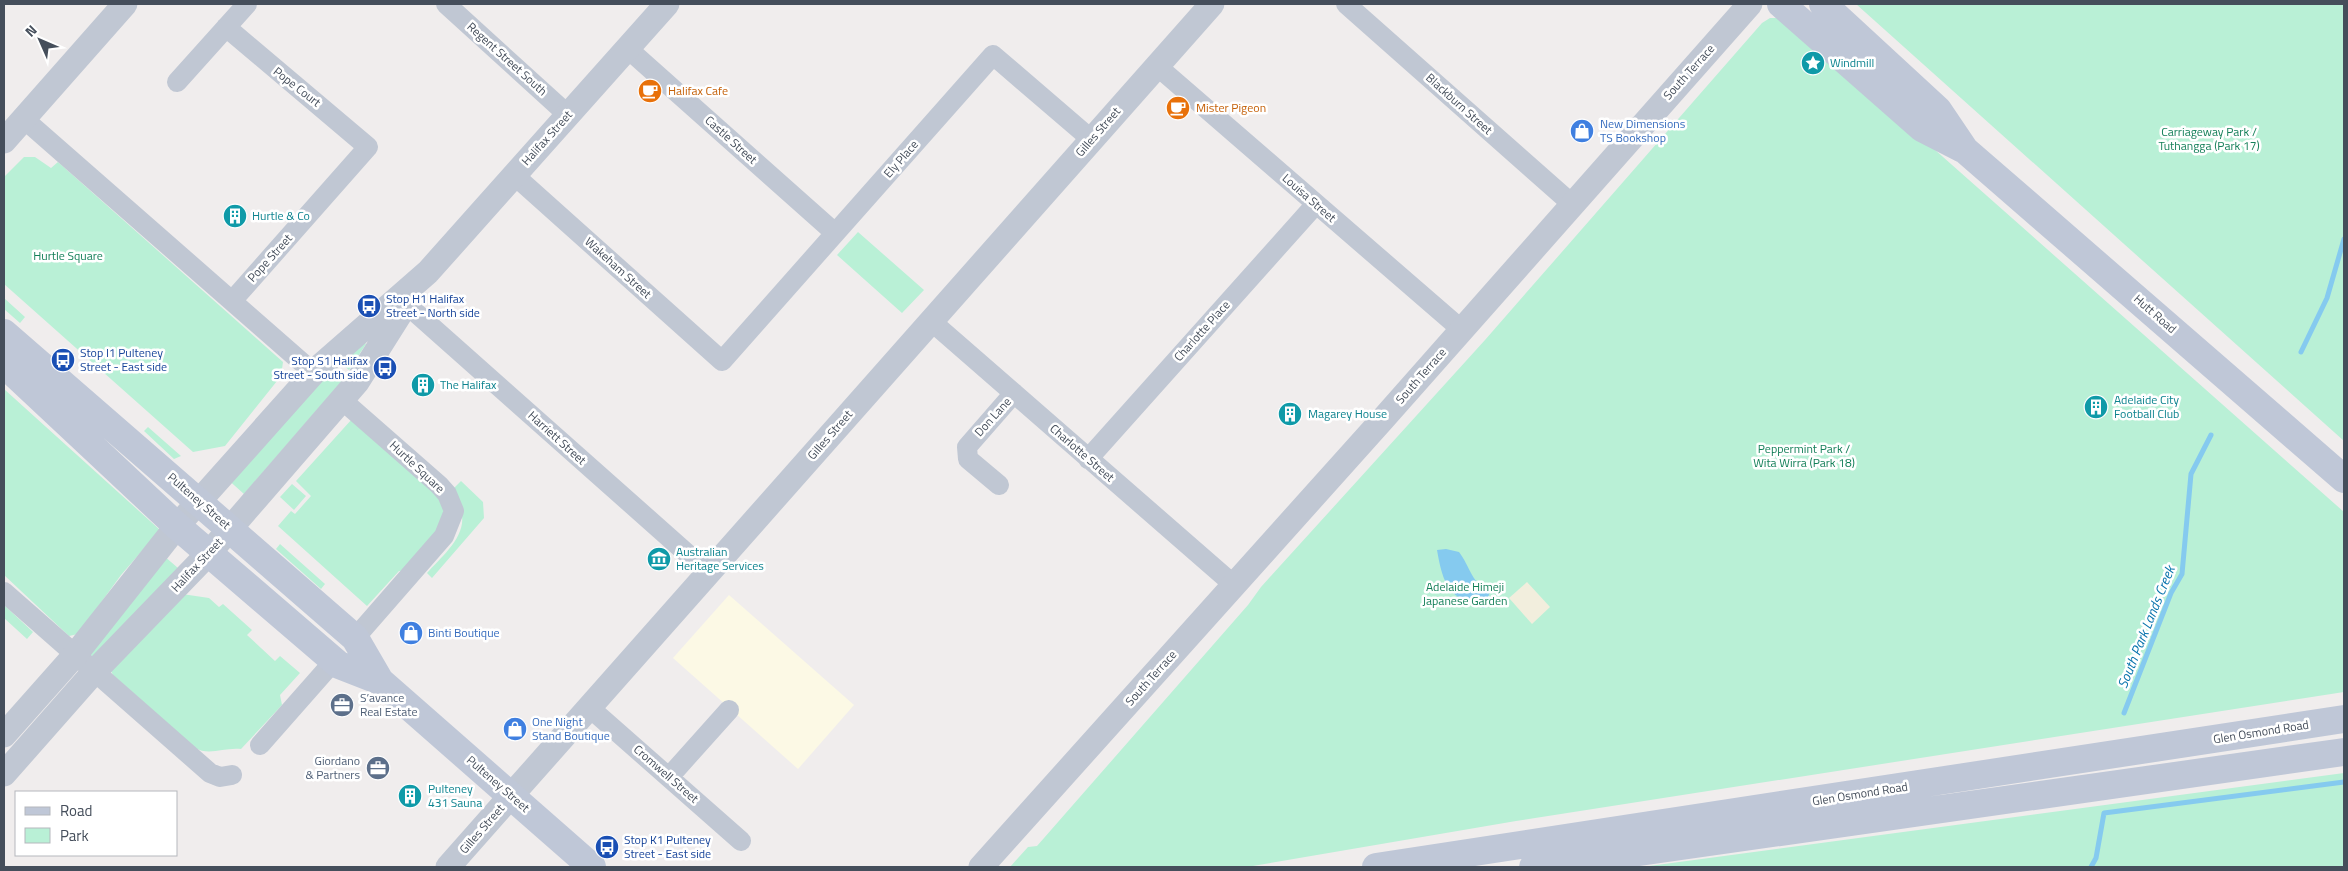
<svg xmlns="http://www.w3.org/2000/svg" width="2348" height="871" font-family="'Titillium Web',sans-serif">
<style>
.commercial{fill:#fcf9e5}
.green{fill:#b9f0d6}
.sand{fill:#f2eedd}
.water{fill:#85caef}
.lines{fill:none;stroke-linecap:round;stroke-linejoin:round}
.stream{stroke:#85caef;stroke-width:5}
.minor{stroke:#c0c7d3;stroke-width:20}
.tertiary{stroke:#c0c7d3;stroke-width:25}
.secondary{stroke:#bfc7d7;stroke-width:28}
.labels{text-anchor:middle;stroke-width:5;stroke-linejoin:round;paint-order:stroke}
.street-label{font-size:12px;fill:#454e5b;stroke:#fff}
.culture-label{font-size:12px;fill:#0d838f;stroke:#fff;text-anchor:start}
.food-label{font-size:12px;fill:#c56008;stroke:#fff;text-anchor:start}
.shop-label{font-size:12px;fill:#366cbe;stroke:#fff;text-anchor:start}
.park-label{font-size:12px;fill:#137f58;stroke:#fff}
.transit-label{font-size:12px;fill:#164399;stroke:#fff;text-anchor:start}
.service-label{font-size:12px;fill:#4e5e75;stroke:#fff;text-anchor:start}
.water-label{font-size:14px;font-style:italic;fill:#0773ac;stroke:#fff}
</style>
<rect width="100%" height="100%" fill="#f0eded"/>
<path class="commercial" d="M729,595L854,705L798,769L673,658Z"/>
<path class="green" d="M1856,4H2344V441Z
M1770,18H1786L2344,512V692L1516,821L1247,867H1010L1028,847L1037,846L1248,605L1261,587L1485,340L1762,23Z
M24,157H35L51,168L58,162L283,362L281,376L225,446L193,452L4,284V177Z
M858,232L924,290L902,313L837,255Z
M4,298L25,317L20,323L4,309Z
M363,341L366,344L349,370L340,362Z
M331,370L343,380L244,494L225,477Z
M4,389L160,530L121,575L78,634L69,636L4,575Z
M352,419L442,499L445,524L407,571H399L367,606L278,526L291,511L295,514L311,496L296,481Z
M148,427L181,456L174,459L144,431Z
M461,481L483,502L484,518L432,578L427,573C440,558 465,538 462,516C460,507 456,497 454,488Z
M292,484L306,496L294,510L280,497Z
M280,544L325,584L321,589L276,549Z
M164,556L185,574L94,658L88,653Z
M182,594L209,598L219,607L223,604L252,630L247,635L275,661L280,656L300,673L280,695L282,705L241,749C225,747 209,756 195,748L113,675L110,669Z
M4,605L33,632L27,639L4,618Z
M2344,773V867H1642Z"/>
<path class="sand" d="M1527,582L1550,607L1532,624L1509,598Z"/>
<path class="water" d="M1446,549L1459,552C1470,566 1472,585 1490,591L1485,608C1449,599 1443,585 1437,550Z"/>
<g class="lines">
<path class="stream" d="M2301,352L2327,298L2344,239
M2124,713L2171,593L2182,574L2191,474L2211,435
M2091,867L2096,858L2104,813L2344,782"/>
<path class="minor" d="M446,4L568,115
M1346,4L1572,204
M226,27L368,147L232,301
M627,48L835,233
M1157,66L1462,330
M177,82L247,4
M24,119L314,373
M514,175L722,361L993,55L1092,140
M406,304L709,573
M931,321L1234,585
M342,400L439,485L447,494L454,511L444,536L355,638
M1088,459L1316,204
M999,485L968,459L967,447L1014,393
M4,592L210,773L220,777L232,775
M590,708L741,841
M260,745L334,661
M669,777L729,710"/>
<path class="tertiary" d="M4,141L125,4
M4,735L75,655L177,526L317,369L428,272L667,4
M4,774L94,672L209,553L357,382L410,298
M448,867L1212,4
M981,867L1383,419L1750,4"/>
<path class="secondary" d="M1781,4L1922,128L1963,149
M1823,4L1938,110L1965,150L2344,479
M4,333L355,638L380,681
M4,364L177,526L339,665L380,681L592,867
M1376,867L2344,719
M1533,867L2344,752"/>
</g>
<defs>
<g id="sight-disc" transform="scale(1.25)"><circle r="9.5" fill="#0f9aa8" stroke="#fff"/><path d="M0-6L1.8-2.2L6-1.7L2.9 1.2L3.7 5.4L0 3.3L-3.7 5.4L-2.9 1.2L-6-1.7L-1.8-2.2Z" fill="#fff"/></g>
<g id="cafe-disc" transform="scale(1.25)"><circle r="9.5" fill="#e8710a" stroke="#fff"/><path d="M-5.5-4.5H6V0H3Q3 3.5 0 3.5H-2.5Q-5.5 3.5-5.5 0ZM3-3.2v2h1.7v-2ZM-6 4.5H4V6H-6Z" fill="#fff"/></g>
<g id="shop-disc" transform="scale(1.25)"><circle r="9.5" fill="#3f7fe0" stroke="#fff"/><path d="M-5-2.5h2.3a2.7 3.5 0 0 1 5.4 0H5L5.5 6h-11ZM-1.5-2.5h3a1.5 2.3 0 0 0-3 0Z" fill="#fff"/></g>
<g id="building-disc" transform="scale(1.25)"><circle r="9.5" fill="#0f9aa8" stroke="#fff"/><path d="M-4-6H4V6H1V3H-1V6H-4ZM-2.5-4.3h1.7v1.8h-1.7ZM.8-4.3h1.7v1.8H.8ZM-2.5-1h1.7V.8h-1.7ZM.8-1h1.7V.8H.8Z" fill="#fff"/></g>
<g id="bus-disc" transform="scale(1.25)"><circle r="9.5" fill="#1a4fb4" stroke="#fff"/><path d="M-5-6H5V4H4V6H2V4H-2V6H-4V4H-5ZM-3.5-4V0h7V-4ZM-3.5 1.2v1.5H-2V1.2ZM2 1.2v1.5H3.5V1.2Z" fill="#fff"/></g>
<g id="museum-disc" transform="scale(1.25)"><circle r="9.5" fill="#0f9aa8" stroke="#fff"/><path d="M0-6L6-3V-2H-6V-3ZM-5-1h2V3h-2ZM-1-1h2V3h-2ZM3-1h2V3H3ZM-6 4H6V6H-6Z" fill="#fff"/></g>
<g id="office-disc" transform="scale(1.25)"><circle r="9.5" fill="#5c6f8a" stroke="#fff"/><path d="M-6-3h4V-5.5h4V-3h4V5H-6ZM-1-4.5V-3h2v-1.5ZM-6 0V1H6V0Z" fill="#fff"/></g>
</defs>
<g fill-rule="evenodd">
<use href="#sight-disc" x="1813" y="63"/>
<use href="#cafe-disc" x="650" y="91"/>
<use href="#cafe-disc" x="1178" y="108"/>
<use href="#shop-disc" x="1582" y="131"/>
<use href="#building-disc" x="235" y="216"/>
<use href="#bus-disc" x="369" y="306"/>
<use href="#bus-disc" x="63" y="360"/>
<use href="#bus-disc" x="385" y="368"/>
<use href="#building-disc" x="423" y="385"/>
<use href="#building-disc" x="2096" y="407"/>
<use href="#building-disc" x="1290" y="414"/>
<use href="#museum-disc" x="659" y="559"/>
<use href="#shop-disc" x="411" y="633"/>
<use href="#office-disc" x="342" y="705"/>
<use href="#shop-disc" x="515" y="729"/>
<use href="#office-disc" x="378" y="768"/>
<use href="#building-disc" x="410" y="796"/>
<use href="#bus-disc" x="607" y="847"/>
</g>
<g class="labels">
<g class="street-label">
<text transform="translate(507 59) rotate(42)" y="4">Regent Street South</text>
<text transform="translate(1689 72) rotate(-48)" y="4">South Terrace</text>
<text transform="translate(297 87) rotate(38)" y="4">Pope Court</text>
<text transform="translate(1459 104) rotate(42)" y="4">Blackburn Street</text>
<text transform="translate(1098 132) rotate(-49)" y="4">Gilles Street</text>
<text transform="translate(547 138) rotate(-48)" y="4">Halifax Street</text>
<text transform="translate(731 140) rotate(42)" y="4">Castle Street</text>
<text transform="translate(901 159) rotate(-49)" y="4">Ely Place</text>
<text transform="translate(1309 198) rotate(41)" y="4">Louisa Street</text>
<text transform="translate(270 258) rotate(-48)" y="4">Pope Street</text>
<text transform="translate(618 268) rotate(42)" y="4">Wakeham Street</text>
<text transform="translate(2155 314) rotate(41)" y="4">Hutt Road</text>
<text transform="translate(1202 331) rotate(-48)" y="4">Charlotte Place</text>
<text transform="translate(1421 376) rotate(-49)" y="4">South Terrace</text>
<text transform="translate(993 417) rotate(-48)" y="4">Don Lane</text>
<text transform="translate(830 435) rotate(-49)" y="4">Gilles Street</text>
<text transform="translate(557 438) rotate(42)" y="4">Harriett Street</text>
<text transform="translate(1082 453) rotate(41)" y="4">Charlotte Street</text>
<text transform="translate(417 467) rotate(43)" y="4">Hurtle Square</text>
<text transform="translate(199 501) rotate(41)" y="4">Pulteney Street</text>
<text transform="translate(197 565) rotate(-47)" y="4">Halifax Street</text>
<text transform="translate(1151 678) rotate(-48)" y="4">South Terrace</text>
<text transform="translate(2261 732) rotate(-9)" y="4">Glen Osmond Road</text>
<text transform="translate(666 774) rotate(41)" y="4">Cromwell Street</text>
<text transform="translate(498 784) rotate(41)" y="4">Pulteney Street</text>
<text transform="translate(1860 794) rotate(-9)" y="4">Glen Osmond Road</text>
<text transform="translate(482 829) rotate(-49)" y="4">Gilles Street</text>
</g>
<g class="culture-label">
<text x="1830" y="67">Windmill</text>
<text x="252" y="220">Hurtle &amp; Co</text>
<text x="440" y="389">The Halifax</text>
<text x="2114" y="404">Adelaide City<tspan x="2114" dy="14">Football Club</tspan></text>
<text x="1308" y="418">Magarey House</text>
<text x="676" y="556">Australian<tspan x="676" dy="14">Heritage Services</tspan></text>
<text x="428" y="793">Pulteney<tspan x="428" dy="14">431 Sauna</tspan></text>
</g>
<g class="food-label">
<text x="668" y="95">Halifax Cafe</text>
<text x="1196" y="112">Mister Pigeon</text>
</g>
<g class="shop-label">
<text x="1600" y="128">New Dimensions<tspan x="1600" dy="14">TS Bookshop</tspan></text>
<text x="428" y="637">Binti Boutique</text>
<text x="532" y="726">One Night<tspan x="532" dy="14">Stand Boutique</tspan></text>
</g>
<g class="park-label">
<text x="2209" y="136">Carriageway Park /<tspan x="2209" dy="14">Tuthangga (Park 17)</tspan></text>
<text x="68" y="260">Hurtle Square</text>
<text x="1804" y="453">Peppermint Park /<tspan x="1804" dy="14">Wita Wirra (Park 18)</tspan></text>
<text x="1465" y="591">Adelaide Himeji<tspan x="1465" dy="14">Japanese Garden</tspan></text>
</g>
<g class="transit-label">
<text x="386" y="303">Stop H1 Halifax<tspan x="386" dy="14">Street - North side</tspan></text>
<text x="80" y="357">Stop I1 Pulteney<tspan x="80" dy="14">Street - East side</tspan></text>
<text x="368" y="365" text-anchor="end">Stop S1 Halifax<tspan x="368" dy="14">Street - South side</tspan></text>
<text x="624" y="844">Stop K1 Pulteney<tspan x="624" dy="14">Street - East side</tspan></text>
</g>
<g class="service-label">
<text x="360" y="702">S’avance<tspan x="360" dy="14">Real Estate</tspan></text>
<text x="360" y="765" text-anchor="end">Giordano<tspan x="360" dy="14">&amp; Partners</tspan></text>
</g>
<g class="water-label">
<text transform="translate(2146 627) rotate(-68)" y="5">South Park Lands Creek</text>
</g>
</g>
<rect width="2348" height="871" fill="none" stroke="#454e5b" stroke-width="10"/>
<rect x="15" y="791" width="162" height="65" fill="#ffffff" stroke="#b5b8bd"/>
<rect x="25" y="807" width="25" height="8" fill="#bfc7d7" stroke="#b5b8bd"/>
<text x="60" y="816" font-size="15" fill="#454e5b">Road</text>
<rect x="25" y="828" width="25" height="15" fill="#b9f0d6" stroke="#b5b8bd"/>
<text x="60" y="841" font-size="15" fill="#454e5b">Park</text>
<g transform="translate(40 40) rotate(315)" stroke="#ffffff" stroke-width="4" paint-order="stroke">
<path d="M0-4L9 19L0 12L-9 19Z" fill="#454e5b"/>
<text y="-8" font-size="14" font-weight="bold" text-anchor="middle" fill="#454e5b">N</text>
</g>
</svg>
